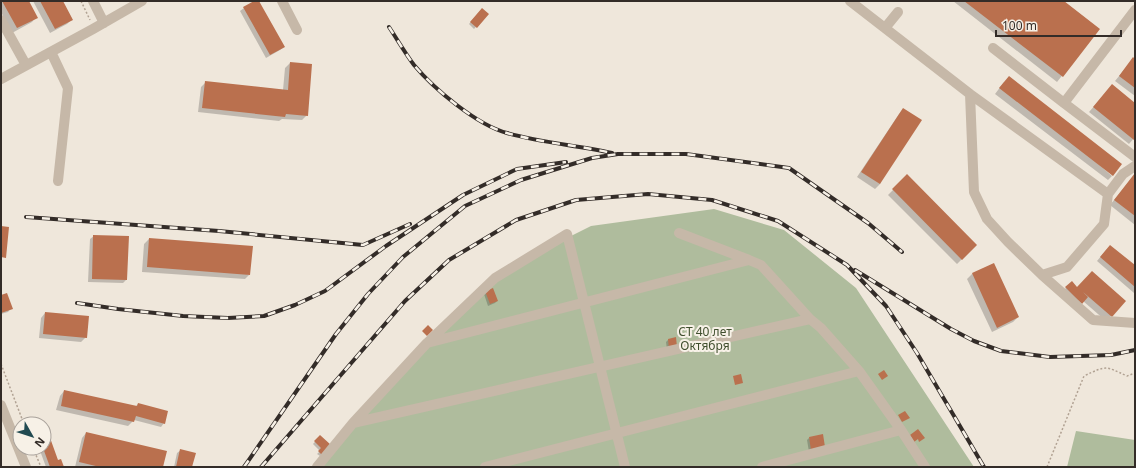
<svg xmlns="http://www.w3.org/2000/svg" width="1136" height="468" font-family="'Noto Sans',sans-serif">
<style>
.green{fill:#afbc9d}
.shadow{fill:#0003}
.building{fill:#ba704e}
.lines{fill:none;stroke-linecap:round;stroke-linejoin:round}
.path{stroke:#b1a293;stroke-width:1.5;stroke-dasharray:2 2;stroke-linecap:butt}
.minor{stroke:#c6b8a8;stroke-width:10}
.rail-casing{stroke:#332c28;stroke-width:4}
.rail{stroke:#f7f1e7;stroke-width:2.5;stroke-dasharray:8;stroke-linecap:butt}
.labels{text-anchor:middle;stroke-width:4;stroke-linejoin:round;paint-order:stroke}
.park-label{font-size:12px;fill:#404f2e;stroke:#f7f1e7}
</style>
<rect width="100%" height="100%" fill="#efe7db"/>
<path class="green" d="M714,209L784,230L856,288L974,467H315L495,274L591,226Z
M1076,431L1135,440V467H1067Z"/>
<path class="shadow" d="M1,1H28L36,17L32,22L12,33L1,12Z
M33,1H62L72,19L67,24L50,33Z
M256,1H258L284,47L280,50L266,58L240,11L244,8Z
M953,1H1063L1099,29L1057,82Z
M482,9L488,14L474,29L469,24Z
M1133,59L1135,60V96L1115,81Z
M290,63L307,115L302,120L282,119L279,121L198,112L201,87L206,82L283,90L285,68Z
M1004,82L1112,176L1108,180L995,94Z
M1112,86L1135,105V137L1129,144L1089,112Z
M903,109L880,184L875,189L857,177L899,114Z
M1135,174V225L1110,205Z
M907,176L976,245L957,264L888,195Z
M94,236L126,280L123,283L88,282L90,239Z
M149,239L249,275L245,279L142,272L144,244Z
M1107,249L1135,267L1134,293L1097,261Z
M993,264L1018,317L1013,322L992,332L967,279L972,274Z
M1072,282L1077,288L1124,301L1106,321L1083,301L1079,305L1064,290Z
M486,291L497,301L495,303L488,306L484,294Z
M1,296L11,308L8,312L1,314Z
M45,313L86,337L81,342L39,338L41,318Z
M675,338L667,350L666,342L668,340Z
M64,391L135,407L138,404L164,423L161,427L134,420L128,426L56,410L60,396Z
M86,433L162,467H75L82,438Z
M320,436L330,445L320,456L317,454L320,451L313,444Z
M809,438L822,449L809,452L807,440Z
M39,448H44L63,467H46Z
M181,450L191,467H174L177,453Z"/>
<path class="building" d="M2,1H29L38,18L17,28Z
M40,1H63L73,20L55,29Z
M254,1H259L285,47L270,55L243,7Z
M964,1H1064L1100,29L1063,77Z
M482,8L489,14L477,28L470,22Z
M1133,57L1135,59V88L1119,76Z
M290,62L312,64L308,116L286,114L285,117L202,108L205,81L288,90Z
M1009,76L1122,164L1113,176L999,88Z
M1112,84L1135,103L1134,140L1093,107Z
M903,108L922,120L880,184L861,172Z
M1135,173V216L1114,200Z
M907,174L977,245L962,260L892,189Z
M1,226L9,227L6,258L1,257Z
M93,235L129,236L127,280L92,279Z
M149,238L253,246L250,275L147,267Z
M1110,245L1135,265V287L1100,257Z
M994,263L1019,317L997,328L972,273Z
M1092,271L1126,301L1112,317L1083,292L1088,297L1082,304L1065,287L1072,281L1077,287Z
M493,288L498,301L490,304L485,291Z
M7,293L13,309L1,313V295Z
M45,312L89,316L87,338L43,334Z
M428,325L433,330L427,336L422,331Z
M676,337L677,347L669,349L668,339Z
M884,370L888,376L882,380L878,374Z
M741,374L743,383L735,385L733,376Z
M64,390L137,406L138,403L168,411L165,424L136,416L134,422L61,406Z
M905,411L910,418L902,422L898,415Z
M918,429L925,438L919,442L918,439L914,442L910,435Z
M86,432L167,451L163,467H100L79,462Z
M823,434L825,447L811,450L809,437Z
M49,435L58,460L61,459L64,467H50L43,448L44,437Z
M320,435L331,445L322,455L318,451L321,448L314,441Z
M180,449L196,453L192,467H176Z"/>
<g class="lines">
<path class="path" d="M81,1L90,20
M1,364L24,424
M33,448L41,467
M1047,467L1084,376C1107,365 1105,366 1127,376L1135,373"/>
<path class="minor" d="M93,1L104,23
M282,1L297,30
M850,1L970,94L974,192L987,219L1008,242L1042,275L1093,320L1135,323
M1135,10L1064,103L1135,157
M1,20L26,65
M885,28L898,12
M993,48L1064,103
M51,52L68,88L58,181
M1,79L93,29L142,1
M970,94L1108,194L1104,224L1067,267L1042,275
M1108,194L1123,174L1135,166
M679,233L749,260
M427,343L749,260L761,265L810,319L821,328L859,371L901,430L925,467
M1,405L26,467
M353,423L810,319
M317,467L353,423L427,343L495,278L567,234L625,467
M485,467L859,371
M762,467L901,430"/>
<g class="rail-casing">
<path id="rail" d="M389,27C397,39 405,53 414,65C434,89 477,125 507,133C541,143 577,145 612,153
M26,217L219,231L363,245L410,224
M855,270L951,329L974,341L1001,351L1050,357L1111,355L1135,350
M77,303L118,309L183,316L228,318L264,316L295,305L325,291L386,246L463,195L517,169L566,162
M244,467L336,334L368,294L403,257L465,206L521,180L592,158L618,154H686L789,168L868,223L902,252
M261,467L405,301L449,260L516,220L576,200L648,194L712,200L778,221L847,265L886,306L917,353L984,467"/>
</g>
<use href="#rail" class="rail"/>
</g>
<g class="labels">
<g class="park-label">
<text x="705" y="336">СТ 40 лет<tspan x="705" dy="14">Октября</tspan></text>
</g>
</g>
<rect width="1136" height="468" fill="none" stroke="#332c28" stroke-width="4"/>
<g transform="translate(32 436) rotate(129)"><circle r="19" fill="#f7f1e7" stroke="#a9a29b"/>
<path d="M0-3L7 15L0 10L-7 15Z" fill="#214a51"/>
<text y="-6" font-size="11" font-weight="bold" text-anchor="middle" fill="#332c28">N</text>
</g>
<path d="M996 30v6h125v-6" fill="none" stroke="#332c28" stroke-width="2"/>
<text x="1002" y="30" font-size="12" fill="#332c28" stroke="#f7f1e7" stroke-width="3" paint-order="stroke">100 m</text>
</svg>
